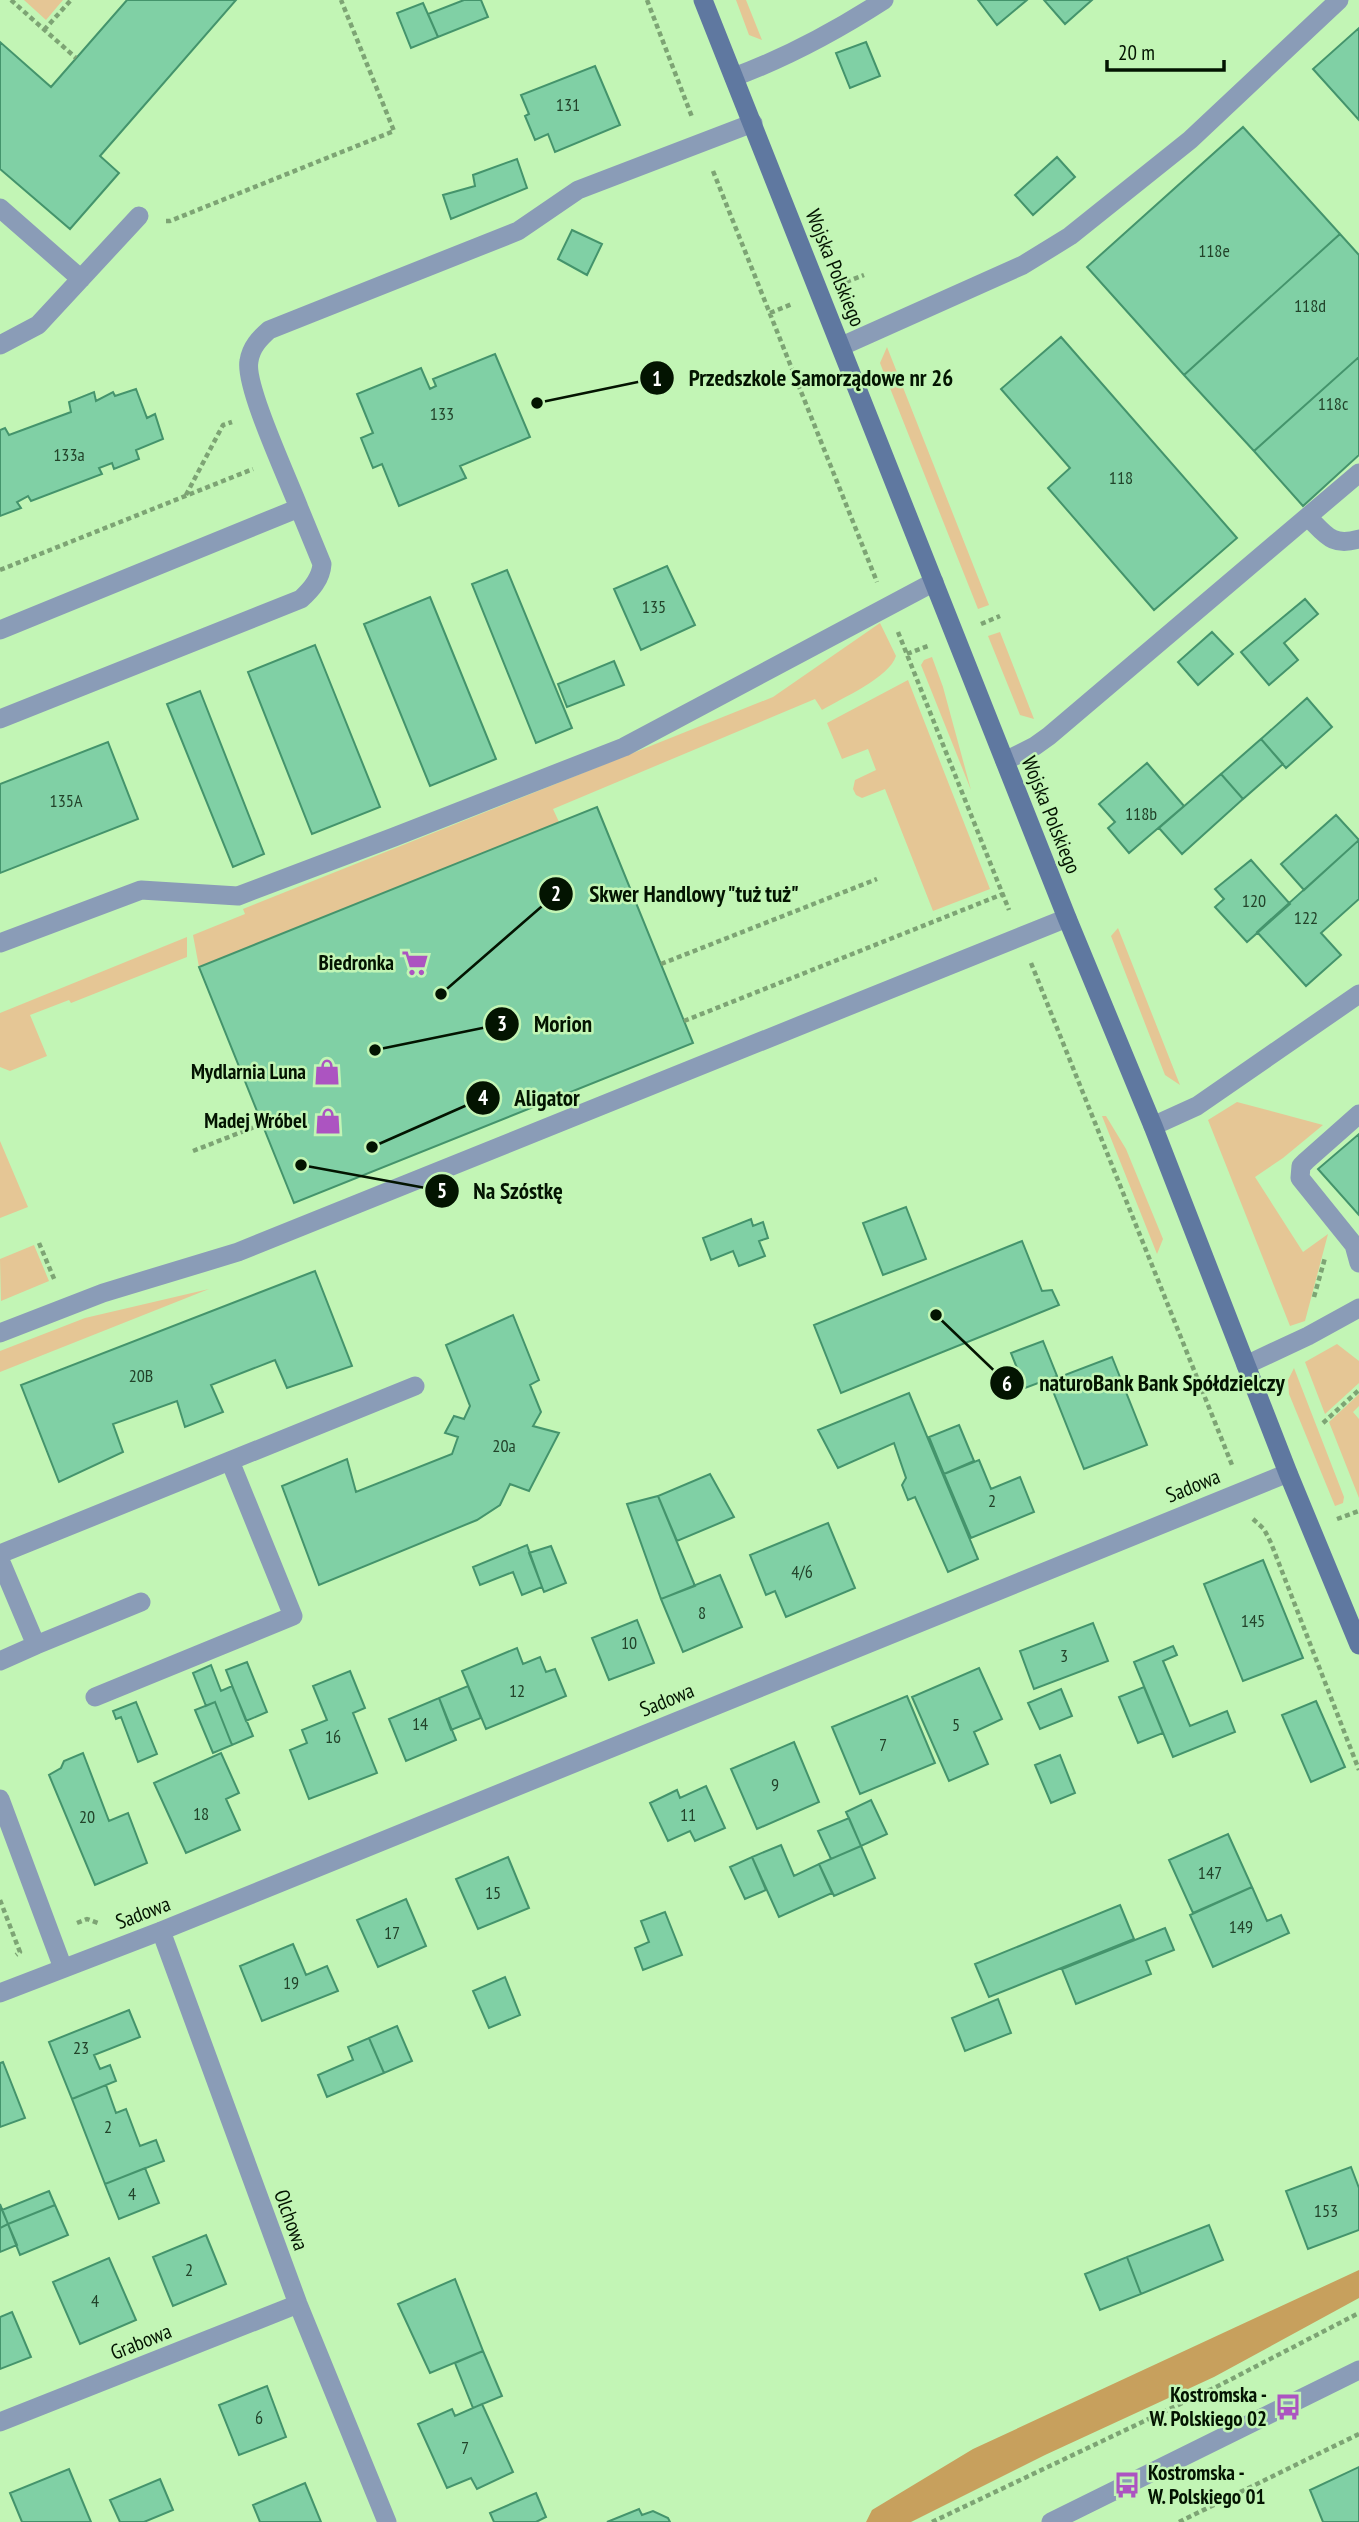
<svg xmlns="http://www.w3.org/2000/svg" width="1359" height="2522" font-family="'PT Sans Narrow',sans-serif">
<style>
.green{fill:#e5c695}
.forest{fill:#c7a05d}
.building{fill:#80d0a5;stroke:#44946c;stroke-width:2}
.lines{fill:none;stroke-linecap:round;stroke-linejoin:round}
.path{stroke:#7da474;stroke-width:4.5;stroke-dasharray:5 3.5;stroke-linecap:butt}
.service{stroke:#8a9cb7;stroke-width:19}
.minor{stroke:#8a9cb7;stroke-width:19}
.tertiary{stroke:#8a9cb7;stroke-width:19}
.secondary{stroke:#5f78a0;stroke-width:19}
.labels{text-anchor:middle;stroke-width:5;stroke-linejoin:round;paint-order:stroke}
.number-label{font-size:18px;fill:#22432a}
.street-label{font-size:21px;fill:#031401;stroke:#c2f5b5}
.poi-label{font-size:21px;font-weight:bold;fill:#031401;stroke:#c2f5b5;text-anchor:end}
.leader{fill:none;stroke:#031401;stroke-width:2.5}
.callout-dot{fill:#031401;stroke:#c2f5b5;stroke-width:2.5}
.mark-label{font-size:21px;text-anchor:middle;font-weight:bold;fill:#fff}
.callout-label{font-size:23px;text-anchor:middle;font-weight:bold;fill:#031401;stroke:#c2f5b5;stroke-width:5;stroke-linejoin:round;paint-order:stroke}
</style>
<rect width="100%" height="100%" fill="#c2f5b5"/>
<path class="green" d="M24,0H63L46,20Z
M736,0H746L762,40L749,35Z
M887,347L989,605L978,609L880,363Z
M880,623L896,656C889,678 842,698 822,710L815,699L553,809L559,822L199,967L193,935L245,914L243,909L773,697Z
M1000,632L1034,719L1020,715L988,636Z
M932,657L943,687L971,790L921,665L924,660Z
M908,680L990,889L933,911L885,789L862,798L856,795L853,789L855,780L876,770L868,749L842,759L827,723Z
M1118,928L1180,1085L1165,1075L1111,936Z
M187,937V957L71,1003L69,1000L30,1015L47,1056L10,1071L0,1067V1013Z
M1237,1102L1323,1125L1283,1158L1255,1177L1303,1252L1328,1234L1305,1321L1290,1326L1208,1120Z
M1102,1116H1106L1126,1149L1163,1239L1157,1254Z
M0,1141L28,1207L0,1218Z
M34,1245L49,1281L1,1301L0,1259Z
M209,1289L0,1372V1351L85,1318Z
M1337,1344L1359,1361V1383L1325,1414L1305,1362Z
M1294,1368L1344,1497L1343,1503L1335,1506L1289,1394L1288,1380Z
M1359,1394V1406L1353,1412L1359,1419V1498L1329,1422Z"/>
<path class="forest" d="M1359,2270V2298L1214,2377L1045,2455L911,2522H866L872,2510L973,2449Z"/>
<path class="building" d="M127,0H236L100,156L119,173L70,229L0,169V42L51,87Z
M464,0H481L488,17L438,37L428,14Z
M978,0H1027L997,25Z
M1044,0H1092L1065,24Z
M423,3L438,37L411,48L397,13Z
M1359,28V120L1313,69Z
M866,42L880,76L850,88L836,53Z
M595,66L620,125L555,152L548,134L535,140L525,116L529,114L521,95Z
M1243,127L1340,234L1184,375L1087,267Z
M1057,157L1075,177L1033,215L1015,195Z
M517,159L527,188L451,219L443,195L475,186L473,175Z
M572,230L602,244L587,275L558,259Z
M1340,234L1359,255V357L1254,451L1184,375Z
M1061,337L1237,538L1154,610L1048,488L1070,468L1001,389Z
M495,354L530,437L460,466L466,478L399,506L382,464L373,468L361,438L373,433L357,394L421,368L430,389L436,386L433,379Z
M1359,357V455L1303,506L1254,451Z
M136,389L147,418L155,414L163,439L136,450L139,459L114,469L112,463L99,468L102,474L31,501L28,496L17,502L21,508L0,516V430L5,428L9,435L71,412L69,402L94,392L96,401L113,392L115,396Z
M667,566L695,625L641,650L614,589Z
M507,570L572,728L536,743L472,584Z
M430,597L496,759L430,786L364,624Z
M1305,599L1318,614L1284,643L1298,660L1269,685L1241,652Z
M1212,632L1233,654L1198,685L1178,662Z
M315,645L380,807L312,834L248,672Z
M614,661L624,685L567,707L558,684Z
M200,691L264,854L233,867L167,704Z
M1307,698L1332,727L1286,768L1261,739Z
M1261,739L1283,764L1243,799L1221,774Z
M108,742L138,819L0,873V784Z
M1147,763L1184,806L1129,853L1108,828L1115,822L1099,804Z
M1221,774L1243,799L1182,854L1159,828Z
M597,807L693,1043L294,1203L199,967Z
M1336,815L1359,840L1304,890L1281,864Z
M1359,840V899L1321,933L1341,955L1306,986L1257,932Z
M1251,860L1290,904L1247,942L1215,907L1224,899L1215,889Z
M1359,1134V1215L1318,1169Z
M906,1207L926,1259L883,1275L863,1223Z
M751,1219L753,1226L763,1222L768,1238L759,1241L765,1256L739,1266L733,1251L711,1260L703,1238Z
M1022,1241L1042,1291L1052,1290L1059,1305L841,1393L814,1325Z
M315,1271L352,1366L287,1388L275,1360L211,1385L223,1412L185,1427L177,1401L113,1424L123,1452L59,1482L21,1385Z
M513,1315L539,1380L530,1385L541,1412L533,1426L559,1433L529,1491L510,1484L500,1505L477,1520L319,1585L282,1486L347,1459L356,1492L452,1454L458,1437L445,1433L454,1416L464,1419L470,1406L446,1345Z
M1043,1341L1057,1376L1025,1388L1011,1353Z
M1112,1357L1147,1445L1084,1469L1049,1381Z
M909,1393L978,1559L948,1572L915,1497L908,1500L902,1485L906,1478L894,1443L838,1468L818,1430Z
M959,1425L974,1461L944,1474L929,1437Z
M979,1460L991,1489L1020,1477L1034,1512L971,1538L944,1474Z
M710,1474L734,1517L677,1541L658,1496Z
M658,1496L695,1586L661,1599L627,1504Z
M828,1523L855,1588L786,1617L775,1591L766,1595L750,1555Z
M527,1545L542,1587L522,1595L513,1572L480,1585L473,1567Z
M551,1546L566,1583L544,1592L529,1553Z
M1263,1560L1303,1658L1243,1681L1204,1584Z
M720,1575L742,1627L683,1652L661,1599Z
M637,1620L654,1663L609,1680L592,1638Z
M1093,1623L1108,1661L1034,1689L1020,1651Z
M1173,1646L1177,1655L1163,1661L1190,1726L1227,1711L1235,1732L1173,1757L1134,1662Z
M517,1648L523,1664L540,1657L546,1672L555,1669L566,1696L486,1729L462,1671Z
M247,1662L267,1712L246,1721L226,1670Z
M211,1665L221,1691L232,1686L253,1736L232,1745L215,1702L206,1706L193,1673Z
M979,1668L1002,1719L974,1732L988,1764L949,1781L912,1697Z
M350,1671L365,1708L353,1713L377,1773L309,1799L290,1750L307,1743L302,1730L327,1720L313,1686Z
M468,1686L481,1718L451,1730L439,1698Z
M1144,1687L1163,1733L1138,1743L1119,1697Z
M1061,1689L1072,1716L1040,1729L1028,1703Z
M907,1696L935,1763L860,1794L832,1727Z
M439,1698L456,1740L406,1761L389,1719Z
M1316,1701L1345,1767L1311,1782L1282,1715Z
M136,1702L157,1754L138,1762L121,1717L116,1719L113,1711Z
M215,1702L232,1745L213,1753L195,1710Z
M794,1742L819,1802L757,1829L731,1769Z
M83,1753L109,1821L128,1813L147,1863L95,1885L49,1775L61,1768L64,1761Z
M221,1753L239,1793L226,1799L240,1830L186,1853L154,1783Z
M1060,1755L1075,1793L1051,1803L1035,1765Z
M706,1786L725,1828L695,1841L690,1831L668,1841L650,1803L677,1790L680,1798Z
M871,1800L887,1834L861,1846L846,1812Z
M849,1818L861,1846L831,1859L818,1831Z
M1228,1834L1252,1887L1193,1913L1169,1860Z
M781,1845L794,1876L819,1864L832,1893L779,1917L752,1857Z
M861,1846L875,1878L834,1896L819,1864Z
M508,1857L529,1908L478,1929L456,1879Z
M752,1857L766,1890L745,1899L730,1867Z
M1252,1887L1267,1921L1281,1915L1289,1933L1213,1967L1190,1915Z
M406,1899L426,1946L378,1967L357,1920Z
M1120,1905L1134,1939L989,1997L975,1964Z
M665,1912L682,1955L643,1970L635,1948L649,1942L641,1921Z
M1165,1928L1174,1950L1146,1961L1151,1974L1076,2004L1062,1969Z
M293,1944L306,1975L327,1966L338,1991L262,2021L240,1966Z
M505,1977L520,2015L489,2028L473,1991Z
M998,1999L1011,2033L965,2051L952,2018Z
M129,2010L140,2037L94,2055L100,2069L110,2065L116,2081L72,2099L49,2042Z
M397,2026L412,2061L384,2073L369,2038Z
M369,2038L384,2073L327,2097L318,2075L353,2060L348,2047Z
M3,2062L25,2118L0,2127V2063Z
M106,2085L116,2113L126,2109L140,2146L156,2140L164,2161L105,2184L72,2099Z
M1351,2167L1359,2188V2230L1308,2249L1286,2191Z
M145,2168L159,2203L119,2219L105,2184Z
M49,2191L55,2205L8,2224L2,2210Z
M0,2204L8,2224L0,2228Z
M55,2205L68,2235L20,2255L8,2224Z
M8,2224L17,2245L0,2252V2228Z
M1209,2225L1223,2260L1141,2294L1127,2257Z
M206,2235L226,2284L173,2306L153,2257Z
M1127,2257L1141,2294L1100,2310L1085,2274Z
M109,2258L136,2320L80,2344L53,2282Z
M455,2279L483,2351L430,2373L398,2304Z
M12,2312L31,2357L0,2369V2317Z
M483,2351L502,2396L473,2408L455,2363Z
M267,2386L286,2437L239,2455L219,2405Z
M482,2404L513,2472L477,2489L471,2478L447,2488L418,2424L452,2409L455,2416Z
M1359,2467V2522H1323L1310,2490Z
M69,2469L91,2522H22L10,2493Z
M160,2479L173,2510L144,2522H120L110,2500Z
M305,2483L321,2522H260L253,2505Z
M536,2493L546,2517L536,2522H494L490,2513Z
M639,2509L642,2515L653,2511L668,2518L670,2522H607Z"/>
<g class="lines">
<path class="path" d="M11,0L76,58
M647,0L692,117
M44,30L71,0
M713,171L877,582
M166,221H170L394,131L341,0
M846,282L864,275
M770,313L792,304
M186,495L223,425L232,422
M0,570L253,469
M981,624L1000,616
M898,632L1009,910
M907,654L928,646
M1031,963L1232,1465
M661,964L877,879
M684,1021L1003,894
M193,1151L262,1124
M39,1243L55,1281
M1314,1297L1325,1258
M1323,1423L1359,1390
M1253,1519L1264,1529L1271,1543L1359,1770
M1337,1519L1359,1511
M0,1900L18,1947L20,1952L16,1955
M77,1923L87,1919L98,1923
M932,2522L1218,2386L1359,2313
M1179,2522L1359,2434"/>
<path class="service" d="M734,77C788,57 836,31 884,0
M0,208L81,279
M0,345L38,325L139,216
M842,346L1023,265L1070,236L1190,140L1339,0
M1308,517C1326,535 1332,547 1359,539
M1005,761L1035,746L1049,736L1359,473
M0,943L141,890L238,896L394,837L624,747L934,582
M1359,1114L1306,1161L1301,1166L1300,1178L1354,1245L1359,1263
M1153,1126L1197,1106L1359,994
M0,1333L103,1293L238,1252L1067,918
M1246,1365L1308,1336L1359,1308"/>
<path class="minor" d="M0,630L299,508C288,479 244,385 249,361C251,347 260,338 269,330L518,231L578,190L753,123
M0,719L301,599C311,590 321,579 322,564L299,508
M0,1554L415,1386
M0,1560L36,1645L0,1661
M36,1645L141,1602
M95,1697L293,1616L230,1461
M0,1799L63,1968
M161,1931L298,2304L387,2522
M0,1993L161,1931L1288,1473
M0,2422L298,2304"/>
<path class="tertiary" d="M1051,2522L1359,2370"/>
<path class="secondary" d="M703,0L1067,918L1153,1126L1288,1473L1359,1645"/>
</g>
<defs>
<g id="supermarket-bare" transform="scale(2.1)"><path d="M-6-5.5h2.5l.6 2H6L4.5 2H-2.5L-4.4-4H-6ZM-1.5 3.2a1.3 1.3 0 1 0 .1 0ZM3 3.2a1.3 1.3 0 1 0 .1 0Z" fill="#ac54c1" stroke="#c2f5b5" stroke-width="2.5" paint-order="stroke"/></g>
<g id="shop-bare" transform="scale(2.1)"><path d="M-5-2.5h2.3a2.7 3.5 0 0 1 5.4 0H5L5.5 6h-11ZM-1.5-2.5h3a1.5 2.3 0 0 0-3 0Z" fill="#ac54c1" stroke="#c2f5b5" stroke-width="2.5" paint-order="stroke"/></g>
<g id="bus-bare" transform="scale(2.1)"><path d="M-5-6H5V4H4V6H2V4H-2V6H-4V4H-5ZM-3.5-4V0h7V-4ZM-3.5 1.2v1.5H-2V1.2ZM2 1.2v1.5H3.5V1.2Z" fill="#ac54c1" stroke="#c2f5b5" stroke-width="2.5" paint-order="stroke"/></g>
</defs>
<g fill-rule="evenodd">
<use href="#supermarket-bare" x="415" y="963"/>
<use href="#shop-bare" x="327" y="1072"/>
<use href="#shop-bare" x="328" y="1121"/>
<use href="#bus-bare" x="1288" y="2407"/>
<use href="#bus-bare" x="1127" y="2485"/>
</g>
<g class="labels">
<g class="number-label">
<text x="568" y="111">131</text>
<text x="1214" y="257">118e</text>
<text x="1310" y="312">118d</text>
<text x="1333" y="410">118c</text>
<text x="442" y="420">133</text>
<text x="69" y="461">133a</text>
<text x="1121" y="484">118</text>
<text x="654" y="613">135</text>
<text x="66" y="807">135A</text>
<text x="1141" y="820">118b</text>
<text x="1254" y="907">120</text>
<text x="1306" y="924">122</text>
<text x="141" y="1382">20B</text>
<text x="504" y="1452">20a</text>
<text x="992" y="1507">2</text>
<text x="802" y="1578">4/6</text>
<text x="702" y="1619">8</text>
<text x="1253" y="1627">145</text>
<text x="629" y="1649">10</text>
<text x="1064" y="1662">3</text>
<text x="517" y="1697">12</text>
<text x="420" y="1730">14</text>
<text x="956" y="1731">5</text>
<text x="333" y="1743">16</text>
<text x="883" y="1751">7</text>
<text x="775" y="1791">9</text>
<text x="201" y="1820">18</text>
<text x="688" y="1821">11</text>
<text x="87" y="1823">20</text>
<text x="1210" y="1879">147</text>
<text x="493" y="1899">15</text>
<text x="1241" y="1933">149</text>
<text x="392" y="1939">17</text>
<text x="291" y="1989">19</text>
<text x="81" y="2054">23</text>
<text x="108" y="2133">2</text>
<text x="132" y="2200">4</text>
<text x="1326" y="2217">153</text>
<text x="189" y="2276">2</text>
<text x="95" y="2307">4</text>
<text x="259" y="2424">6</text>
<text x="465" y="2454">7</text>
</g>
<g class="street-label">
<text transform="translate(835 268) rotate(68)" y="7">Wojska Polskiego</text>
<text transform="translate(1051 815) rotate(68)" y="7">Wojska Polskiego</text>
<text transform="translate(1193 1486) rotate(-22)" y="7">Sadowa</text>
<text transform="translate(667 1700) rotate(-22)" y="7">Sadowa</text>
<text transform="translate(143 1913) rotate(-21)" y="7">Sadowa</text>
<text transform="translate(291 2220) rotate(70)" y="7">Olchowa</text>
<text transform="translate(141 2342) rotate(-22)" y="7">Grabowa</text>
</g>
<g class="poi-label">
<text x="394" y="970">Biedronka</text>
<text x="306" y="1079">Mydlarnia Luna</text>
<text x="307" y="1128">Madej Wróbel</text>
<text x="1267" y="2402">Kostromska -<tspan x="1267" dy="24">W. Polskiego 02</tspan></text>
<text x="1148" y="2480" text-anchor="start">Kostromska -<tspan x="1148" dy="24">W. Polskiego 01</tspan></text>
</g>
</g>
<path class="leader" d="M537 403L657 378M441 994L556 894M375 1050L502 1024M372 1147L483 1098M301 1165L442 1191M936 1315L1007 1383"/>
<g class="callout-dot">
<circle cx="537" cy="403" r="7"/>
<circle cx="441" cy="994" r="7"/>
<circle cx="375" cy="1050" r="7"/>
<circle cx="372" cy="1147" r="7"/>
<circle cx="301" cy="1165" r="7"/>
<circle cx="936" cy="1315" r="7"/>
<circle cx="657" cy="378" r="18"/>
<circle cx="556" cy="894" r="18"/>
<circle cx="502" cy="1024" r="18"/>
<circle cx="483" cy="1098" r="18"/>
<circle cx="442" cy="1191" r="18"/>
<circle cx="1007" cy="1383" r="18"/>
</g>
<g class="mark-label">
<text x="657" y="386">1</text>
<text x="556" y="901">2</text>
<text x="502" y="1031">3</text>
<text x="483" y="1105">4</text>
<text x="442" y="1198">5</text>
<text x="1007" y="1391">6</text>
</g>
<g class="callout-label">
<text x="821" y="386">Przedszkole Samorządowe nr 26</text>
<text x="694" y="902">Skwer Handlowy "tuż tuż"</text>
<text x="563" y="1032">Morion</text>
<text x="547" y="1106">Aligator</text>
<text x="518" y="1199">Na Szóstkę</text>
<text x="1162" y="1391">naturoBank Bank Spółdzielczy</text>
</g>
<path d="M1107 60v10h117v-10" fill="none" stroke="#031401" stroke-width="3.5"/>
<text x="1118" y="60" font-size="21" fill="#031401" stroke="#c2f5b5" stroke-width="5" paint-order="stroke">20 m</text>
</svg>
